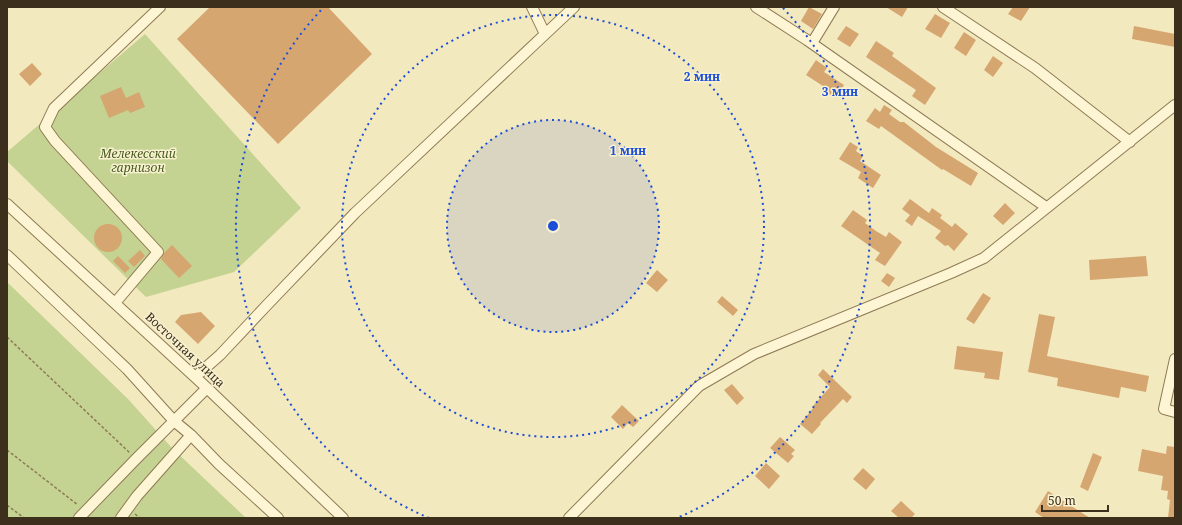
<svg xmlns="http://www.w3.org/2000/svg" width="1182" height="525" font-family="'Noto Serif',serif">
<style>
.green{fill:#c4d292}
.building{fill:#d6a671}
.lines{fill:none;stroke-linecap:round;stroke-linejoin:round}
.minor-casing{stroke:#8e7a55;stroke-width:12}
.path{stroke:#8e7a55;stroke-width:1.5;stroke-dasharray:3 2;stroke-linecap:butt}
.minor{stroke:#fdf5d4;stroke-width:10}
.ring{fill:none;stroke:#1d4ed8;stroke-width:2;stroke-dasharray:2 4}
.labels{text-anchor:middle;stroke-width:3;stroke-linejoin:round;paint-order:stroke}
.park-label{font-size:12px;font-style:italic;fill:#455b1f;stroke:#f9f2d0}
.street-label{font-size:12px;fill:#3c2f1b;stroke:#f9f2d0}
.centre{fill:#1d4ed8;stroke:#f9f2d0;stroke-width:2}
.ring-label{font-size:12px;text-anchor:middle;font-weight:bold;fill:#1d4ed8;stroke:#f9f2d0;stroke-width:3;stroke-linejoin:round;paint-order:stroke}
</style>
<rect width="100%" height="100%" fill="#f3e9bf"/>
<path class="green" d="M145,34L301,208L234,272L146,297L7,161V152Z
M7,282L128,399L172,448L246,518H7Z"/>
<path class="building" d="M210,7H328L372,54L278,144L177,39Z
M809,7L822,14L813,29L801,21Z
M886,7H908L902,17Z
M1013,7H1030L1021,21L1008,14Z
M935,14L950,23L941,38L925,29Z
M846,26L859,34L850,47L837,39Z
M1134,26L1175,34V47L1132,39Z
M964,32L976,40L966,56L954,48Z
M876,41L894,53L892,56L936,88L925,105L912,96L916,90L866,57Z
M993,56L1003,63L993,77L984,70Z
M816,60L827,68L824,72L844,85L836,98L824,91L826,88L806,75Z
M32,63L42,74L30,86L19,74Z
M121,87L126,98L139,92L145,107L130,113L128,110L109,118L100,96Z
M884,105L892,110L889,114L900,122H904L936,147L978,173L971,186L943,169L942,170L881,126L879,129L866,121L875,108L880,112Z
M850,142L858,147L856,151L863,156L860,161L881,175L873,188L858,178L861,172L839,159Z
M910,199L929,213L932,208L942,215L940,218L952,227L955,223L968,234L954,251L948,245L945,246L935,238L941,231L918,216L912,226L905,221L910,215L902,209Z
M1005,203L1015,213L1003,225L993,216Z
M853,210L867,220L865,223L876,231L886,237L889,232L902,242L885,266L875,260L880,253L841,226Z
M94 238a14 14 0 1 1 28 0a14 14 0 1 1-28 0Z
M172,245L192,266L179,278L161,259L164,253Z
M140,250L145,256L134,267L128,261Z
M118,256L130,268L125,273L113,261Z
M1146,256L1148,276L1090,280L1089,260Z
M657,270L668,280L657,292L646,283Z
M887,273L895,278L889,287L881,281Z
M983,293L991,298L974,324L966,319Z
M722,296L738,310L733,316L717,302Z
M201,312L215,326L198,344L175,322L181,315Z
M1039,314L1055,317L1047,356L1149,376L1146,392L1121,387L1119,398L1057,386L1058,378L1028,372Z
M957,346L1003,352L999,380L984,378L985,373L954,369Z
M823,369L852,397L847,403L843,399L820,423L821,424L812,434L800,424L814,407L813,406L830,387L818,375Z
M732,384L744,398L737,405L724,390Z
M622,405L639,421L633,427L628,423L623,429L611,417Z
M780,437L795,450L791,454L794,456L788,463L770,448Z
M1167,446L1175,447V518H1168L1170,500L1167,499L1168,491L1161,490L1163,476L1138,471L1142,449L1166,454Z
M1093,453L1102,457L1088,491L1080,487Z
M766,463L780,476L769,489L755,476Z
M863,468L875,479L866,490L853,479Z
M1048,491L1090,518H1044L1035,512Z
M901,501L915,514L911,518H899L891,511Z"/>
<g class="lines">
<g class="minor-casing">
<path id="minor" d="M532,7L545,34
M756,7L807,40L1046,207
M943,7L1035,68L1130,142
M812,43L834,7
M7,204L207,388L343,518
M7,255L127,369L174,421L191,435L219,464L278,518
M115,303L158,252L55,141L45,127L54,108L160,7
M1175,359L1164,409L1175,412
M195,377L220,355L266,306L355,213L574,7
M79,518L136,459L207,388
M121,518L137,496L191,435
M569,518L699,386L754,354L951,273L984,258L1175,105"/>
</g>
<path class="path" d="M7,337L130,453
M7,450L78,505
M7,505L24,518
M135,514L140,518"/>
<use href="#minor" class="minor"/>
</g>
<circle cx="553" cy="226" r="106" fill="#1d4ed8" fill-opacity=".12"/>
<g class="ring">
<circle cx="553" cy="226" r="106"/>
<circle cx="553" cy="226" r="211"/>
<path d="M429 518A317 317 0 0 1 323 8M783 8A317 317 0 0 1 677 518"/>
</g>
<g class="labels">
<g class="park-label">
<text x="138" y="158">Мелекесский<tspan x="138" dy="14">гарнизон</tspan></text>
</g>
<g class="street-label">
<text transform="translate(185 350) rotate(43)" y="4">Восточная улица</text>
</g>
</g>
<circle cx="553" cy="226" r="6" class="centre"/>
<g class="ring-label">
<text x="702" y="81">2 мин</text>
<text x="840" y="96">3 мин</text>
<text x="628" y="155">1 мин</text>
</g>
<rect width="1182" height="525" fill="none" stroke="#3c2f1b" stroke-width="16"/>
<path d="M1042 505v6h66v-6" fill="none" stroke="#3c2f1b" stroke-width="2"/>
<text x="1048" y="505" font-size="12" fill="#3c2f1b" stroke="#f9f2d0" stroke-width="3" paint-order="stroke">50 m</text>
</svg>
